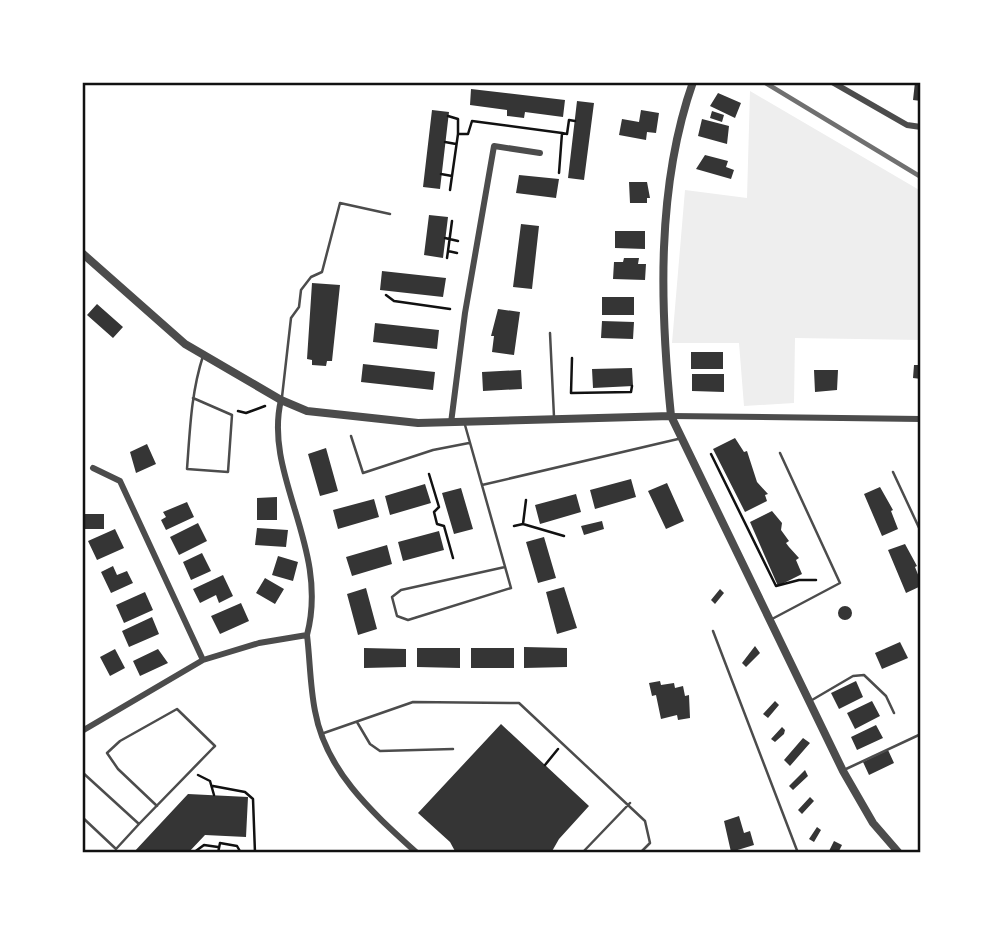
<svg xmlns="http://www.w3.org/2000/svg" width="1003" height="935" font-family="'IBM Plex Sans',sans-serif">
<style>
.green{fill:#eee}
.building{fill:#353535}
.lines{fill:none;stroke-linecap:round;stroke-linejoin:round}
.path{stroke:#111;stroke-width:2.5}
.service{stroke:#4c4c4c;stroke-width:2.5}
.minor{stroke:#4c4c4c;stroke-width:6}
.tertiary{stroke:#4c4c4c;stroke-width:8}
.rail{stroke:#707070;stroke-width:4.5}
.neatline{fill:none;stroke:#111;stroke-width:2.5}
</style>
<rect width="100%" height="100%" fill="#fff"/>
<path class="green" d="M750,91L921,191V340L795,338L794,403L744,406L739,343H672L685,190L747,198Z"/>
<path class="building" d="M915,82H921V101L913,100Z
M471,89L565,100L563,117L525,112L524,118L507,116V110L470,105Z
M718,93L741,103L735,118L710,106Z
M577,101L594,103L584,180L568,178Z
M432,110L449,112L440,189L423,187Z
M641,110L659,113L656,133L647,132L646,140L619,135L622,119L639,122Z
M712,111L724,115L722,122L710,118Z
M702,119L729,126L727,144L698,136Z
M705,155L728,161L726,167L734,170L731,179L696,169Z
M519,175L559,179L556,198L516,193Z
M629,182H647L650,198H647V203H630Z
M429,215L448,217L443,258L424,255Z
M521,224L539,226L532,289L513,287Z
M615,231H645V249L615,248Z
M624,258H639L638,264H646L645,280L613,279L614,262H623Z
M382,271L446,278L443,297L380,290Z
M312,283L340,285L332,361H327L326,366L312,365V360L307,359Z
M602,297H634V315H602Z
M97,304L123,327L113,338L87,315Z
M498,309L520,312L514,355L492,352L494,336H491Z
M602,321L634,322L633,339L601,338Z
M375,323L439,330L437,349L373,342Z
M691,352H723V369H691Z
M363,364L435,372L433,390L361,382Z
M914,365H921V379L913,378Z
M632,368L633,386L593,388L592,369Z
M521,370L522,389L483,391L482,372Z
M814,370H838L837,390L815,392Z
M692,374H724V392L692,391Z
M735,438L744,452L747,451L757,482L768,494L765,495L767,501L745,512L713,449Z
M147,444L156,464L136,473L130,452Z
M326,448L338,491L320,496L308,454Z
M631,479L636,497L595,509L590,490Z
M667,483L684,521L666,529L648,491Z
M425,484L431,503L390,515L385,496Z
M880,487L893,510L891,511L898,529L882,536L864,494Z
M461,488L473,529L454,534L442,493Z
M576,494L581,512L540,524L535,505Z
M277,497V520H257V498Z
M374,499L379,517L338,529L333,510Z
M187,502L194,517L166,530L161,520L166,517L163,512Z
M772,511L782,523L781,530L789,541L786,543L789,547L799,558L796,560L802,574L778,586L750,522Z
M82,514H104V529H82Z
M602,521L604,529L584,535L581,526Z
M198,523L207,541L179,555L170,537Z
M257,528L288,530L286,547L255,545Z
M115,529L124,548L97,560L88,541Z
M439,531L444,550L403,561L398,542Z
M544,537L556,578L538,583L526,542Z
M905,544L917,566L915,567L921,582V586L906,593L888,550Z
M387,545L392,564L352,576L346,557Z
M202,553L211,571L191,580L183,562Z
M278,556L298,562L293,581L272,575Z
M113,566L117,575L127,571L133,583L111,593L101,572Z
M223,575L233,596L219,603L216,595L200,603L193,589Z
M265,578L284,589L275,604L256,593Z
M564,587L577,628L557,634L546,592Z
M366,588L377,629L358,635L347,594Z
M720,589L724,593L715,604L711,600Z
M145,592L153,610L124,623L116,605Z
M241,603L249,621L220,634L211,616Z
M838 613a7 7 0 1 1 14 0a7 7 0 1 1-14 0Z
M152,617L159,634L129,647L122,631Z
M900,642L908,658L882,669L875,653Z
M755,646L760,653L746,667L742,663Z
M524,647L567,648V667L524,668Z
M364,648L406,649V667L364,668Z
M417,648H460V668L417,667Z
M471,648H514V668H471Z
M115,649L125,668L110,676L100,657Z
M158,649L168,663L140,676L133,661Z
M660,681L661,685L674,683L675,688L683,686L685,696L689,695L690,718L678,720L677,715L661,719L656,695L652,696L649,683Z
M856,681L863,697L839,709L831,693Z
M775,701L779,705L768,718L763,714Z
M872,701L880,716L855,729L847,713Z
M501,724L589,806L559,839L551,853H456L450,842L418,813Z
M876,725L883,738L857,750L851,737Z
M782,727L785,730L784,734L775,742L771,739Z
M803,738L810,743L790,766L784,760Z
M888,750L894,763L869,775L863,762Z
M805,770L808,776L793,790L789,786Z
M188,794L248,797L246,837L205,835L188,853H133Z
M810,797L814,801L802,814L798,810Z
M739,816L744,833L750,831L754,845L731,852L724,821Z
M817,827L821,830L814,842L809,839Z
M834,841L842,845L838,853H828Z"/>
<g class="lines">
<path class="path" d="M448,116L458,119V134
M562,133L567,134L569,120L575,121
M445,142L456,144
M441,174L452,176
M450,190L458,134H468L472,121L562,133L559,173
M445,238L458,241
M448,251L452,221
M447,258L448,251L457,253
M386,295L394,301L450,309
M572,358L571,393L631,392L632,386
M238,411L246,413L265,406
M711,454L776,586L799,580H816
M429,474L439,507L434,512L437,524L444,526L453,558
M523,524L526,500
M514,526L523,524L564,536
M545,765L558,749
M198,775L210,781L214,795
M213,786L245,792L253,799L255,853
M193,853L204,845L218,847
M218,853L220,843L237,846L241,853"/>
<path class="service" d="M550,333L554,417
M282,397L291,318L299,307L301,290L311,277L322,272L340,203L390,214
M193,398L232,415L228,472L187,469C190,430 191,393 203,356
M465,425L511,588L408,620L397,616L392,597L401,590L505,567
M351,436L363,473L433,450L469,443
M893,472L921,532
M482,485L678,439
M772,619L840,583L780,453
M713,631L798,853
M812,700L853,676L864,675L886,696L894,713
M357,722L370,744L380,751L453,749
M321,734L413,702L519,703L645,821L650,843L640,853
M846,769L921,734
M82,772L139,824L212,749L215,746L177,709L120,741L107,753L118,769L157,806
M82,817L116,849L139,824
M582,853L630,803"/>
<path class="minor" d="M832,82L907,125L921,127
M671,416L921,419
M451,423L465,313L494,146L540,153
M93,468L120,481L203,660
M307,635C310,660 310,686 315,711C326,772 373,813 417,853
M82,731L203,660L259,643L307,635C330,547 263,476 281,400"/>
<path class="tertiary" d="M693,82C656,187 660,307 671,416L843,771L873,823L899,853
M82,253L185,344L281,400L307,411L418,423L671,416"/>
<path class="rail" d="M764,82L921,177"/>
</g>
<rect width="1003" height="935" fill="none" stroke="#ffffff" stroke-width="168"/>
<rect x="84" y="84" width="835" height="767" class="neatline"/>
</svg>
